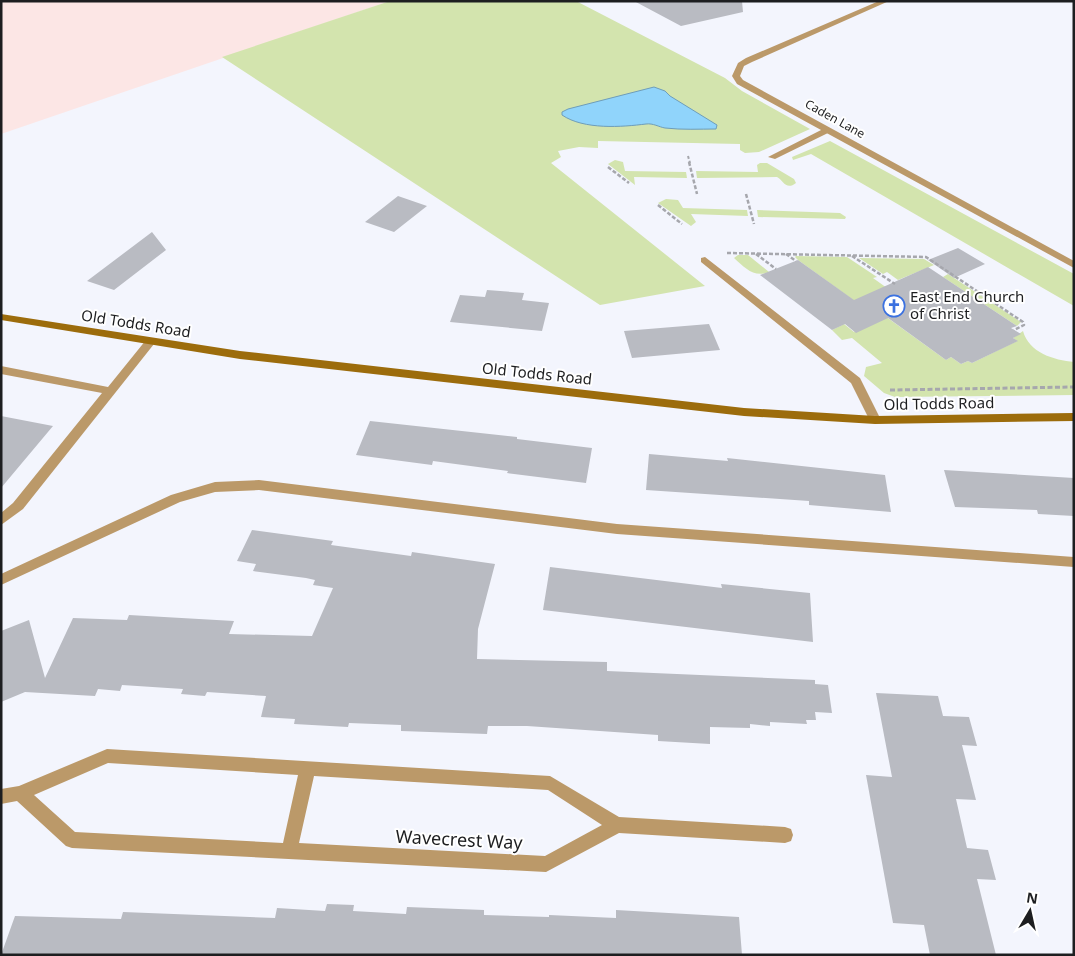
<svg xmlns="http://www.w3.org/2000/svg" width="1075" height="956" font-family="'Noto Sans',sans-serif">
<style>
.industrial{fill:#fce6e5}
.green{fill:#d3e4ae}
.water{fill:#90d4fb;stroke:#6e9db9}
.building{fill:#b9bbc2}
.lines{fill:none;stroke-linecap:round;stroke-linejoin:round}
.path-far2{stroke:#a6a7ad;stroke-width:2;stroke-dasharray:3 2;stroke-linecap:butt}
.path-far1{stroke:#a6a7ad;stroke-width:2.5;stroke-dasharray:4 2;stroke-linecap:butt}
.path{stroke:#a6a7ad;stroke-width:3;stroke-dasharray:5 2.5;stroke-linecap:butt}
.service{fill:#bb9969;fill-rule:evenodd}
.minor{fill:#bb9969;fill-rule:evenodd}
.secondary{fill:#9c6c0c;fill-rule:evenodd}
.labels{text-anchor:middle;stroke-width:4;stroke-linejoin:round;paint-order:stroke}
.far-street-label{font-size:12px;fill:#1d1e20;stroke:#fff}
.poi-label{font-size:15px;fill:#1d1e20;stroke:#fff;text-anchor:start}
.street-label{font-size:15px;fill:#1d1e20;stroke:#fff}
.near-street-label{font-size:18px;fill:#1d1e20;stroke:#fff}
</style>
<rect width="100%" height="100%" fill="#f3f5fd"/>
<path class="industrial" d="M1,1H390L1,134Z"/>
<path class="green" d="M390,1H576L725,78L742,91L810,129L759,152L745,153L740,150V144L598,141V148L579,147L558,151L561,157L551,163L705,286L600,305L222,57Z
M830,141L1074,274V306L811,154L793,160L792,157Z
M615,160L623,162L625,171L686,172L687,178L634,177L635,185L608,164Z
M760,163H767L794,179L796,183C786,191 783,180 777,177L697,178L696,171L758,172L757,165Z
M666,199L678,200L683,208L747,210L748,216L691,214L696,222L691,226L658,203Z
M757,210L840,213L846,217L845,219L758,217Z
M738,255H748L769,272C754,278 745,268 734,258Z
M796,256L847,257L877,277L873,278L887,288L856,302L798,260L795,257Z
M859,258L924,259L934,265L898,280L887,272L883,274Z
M948,274L1021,322L1017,326L943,277Z
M878,311L946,360L951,357L961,364L968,361L972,363L1017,341L1013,338L1023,331C1029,353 1054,360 1074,362V395L895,397L884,393L864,376L866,367L882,363L852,338L842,340L832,330L844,324L854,332Z"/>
<path class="water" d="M654,87L665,91L670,96L717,125L716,129C700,129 682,130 665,128C659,127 653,123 646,124C622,127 584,130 562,115V112L568,109Z"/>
<path class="building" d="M634,1H742L743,12L681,26Z
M398,196L427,206L394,232L365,222Z
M152,232L166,250L114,290L87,281Z
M958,248L985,264L954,278L928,260Z
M798,260L854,300L928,267L1017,326L1011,328L1021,334L1013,338L1018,341L972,363L968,361L961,364L951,357L946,360L888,318L856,333L845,324L832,330L760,275Z
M487,290L524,293L522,300L549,303L542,331L450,322L460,295L485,297Z
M709,324L720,350L632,358L624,331Z
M1,416L53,426L1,488Z
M370,421L517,437V439L592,448L586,483L507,473L508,471L433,461L432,465L356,455Z
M649,454L728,461L727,458L885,475L891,512L809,505V501L646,490Z
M944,470L1074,478V516L1038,514L1037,510L955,507Z
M252,530L333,541L331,545L411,556L412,552L495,564L478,629L477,659L607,662V671L815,680V684L828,685L832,713L815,712L816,720H806L807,724L770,722V726L750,724V728L710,727V744L658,741V735L527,726H488L487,734L401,731V725L349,723L348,727L294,724L295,719L261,717L266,696L207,692L205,696L181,694L183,689L122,685L120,691L98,689L95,696L25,692L1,702V631L29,620L45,678L73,618L127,620L129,615L234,621L229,634L312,636L333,588L313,585L315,580L306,578L253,571L256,564L237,561Z
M550,567L722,588L721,584L810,593L813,642L543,610Z
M876,693L938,696L943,716L969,717L977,746L962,745L976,800L956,799L967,848L988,850L996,880L977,879L996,955H930L924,925L893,923L866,775L892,777Z
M327,904L354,905L353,911L406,914L407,907L484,910V915L549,917V915L616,918V910L739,917L742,955H1L15,916L121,919L123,912L275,918L277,908L325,911Z"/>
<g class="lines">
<path class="path-far2" d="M688,156L690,163"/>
<path class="path-far1" d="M689,162L697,194
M608,167L629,183
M746,194L754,224
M658,205L682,224
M727,253L926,257L1023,322L1024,325L1014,330
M756,254L776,269
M786,254L796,261
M852,256L895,284"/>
<path class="path" d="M890,390L1074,387"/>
<path class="service" d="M827,127L831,130L830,132L775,159L768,157Z
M705,257L860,378L881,420L879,423H871L851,383L701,262V258Z
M150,339L155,342L154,344L23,509L1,525V513L13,503L102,393L1,374V366L108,387L146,340Z"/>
<path class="minor" d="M879,1H889L752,62L744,66L740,76L743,80L1074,261V268L737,84L732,76L738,63L746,58Z
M259,480L617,524L1074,557V567L617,534L259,490L215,492L180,502L1,585V574L171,495L215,482Z
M107,749L550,776L619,817L785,827L791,829L793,835L791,841L785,843L619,833L546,872L72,848L66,846L17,801L1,804V789L19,786ZM108,763L298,775L283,843L75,832L34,795ZM314,776L548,790L602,825L545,856L299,843Z"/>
<path class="secondary" d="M1,314L240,351L744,408L875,416L1074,413V421L875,424L744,416L240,359L1,320Z"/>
</g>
<defs>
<g id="church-ring" transform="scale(1.125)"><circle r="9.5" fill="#fff" stroke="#3b71e0" stroke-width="1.5"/><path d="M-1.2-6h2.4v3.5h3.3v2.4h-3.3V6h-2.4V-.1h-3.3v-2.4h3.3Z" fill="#3b71e0"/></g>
</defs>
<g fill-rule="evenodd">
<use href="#church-ring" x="894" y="306"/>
</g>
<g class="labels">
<g class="far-street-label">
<text transform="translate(835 119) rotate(29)" y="4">Caden Lane</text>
</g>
<g class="poi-label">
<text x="910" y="302">East End Church<tspan x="910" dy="17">of Christ</tspan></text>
</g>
<g class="street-label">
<text transform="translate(136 324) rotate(9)" y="5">Old Todds Road</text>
<text transform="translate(537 374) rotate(6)" y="5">Old Todds Road</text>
<text transform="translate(939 404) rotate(-1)" y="5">Old Todds Road</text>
</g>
<g class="near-street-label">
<text transform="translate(459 840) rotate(3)" y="6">Wavecrest Way</text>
</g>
</g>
<rect width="1075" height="956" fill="none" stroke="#1d1e20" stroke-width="5"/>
<g transform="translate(1030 911) rotate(9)" stroke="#ffffff" stroke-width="4" paint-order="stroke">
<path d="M0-4L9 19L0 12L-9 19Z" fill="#1d1e20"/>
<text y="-8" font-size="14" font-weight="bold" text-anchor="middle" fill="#1d1e20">N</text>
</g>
</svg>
